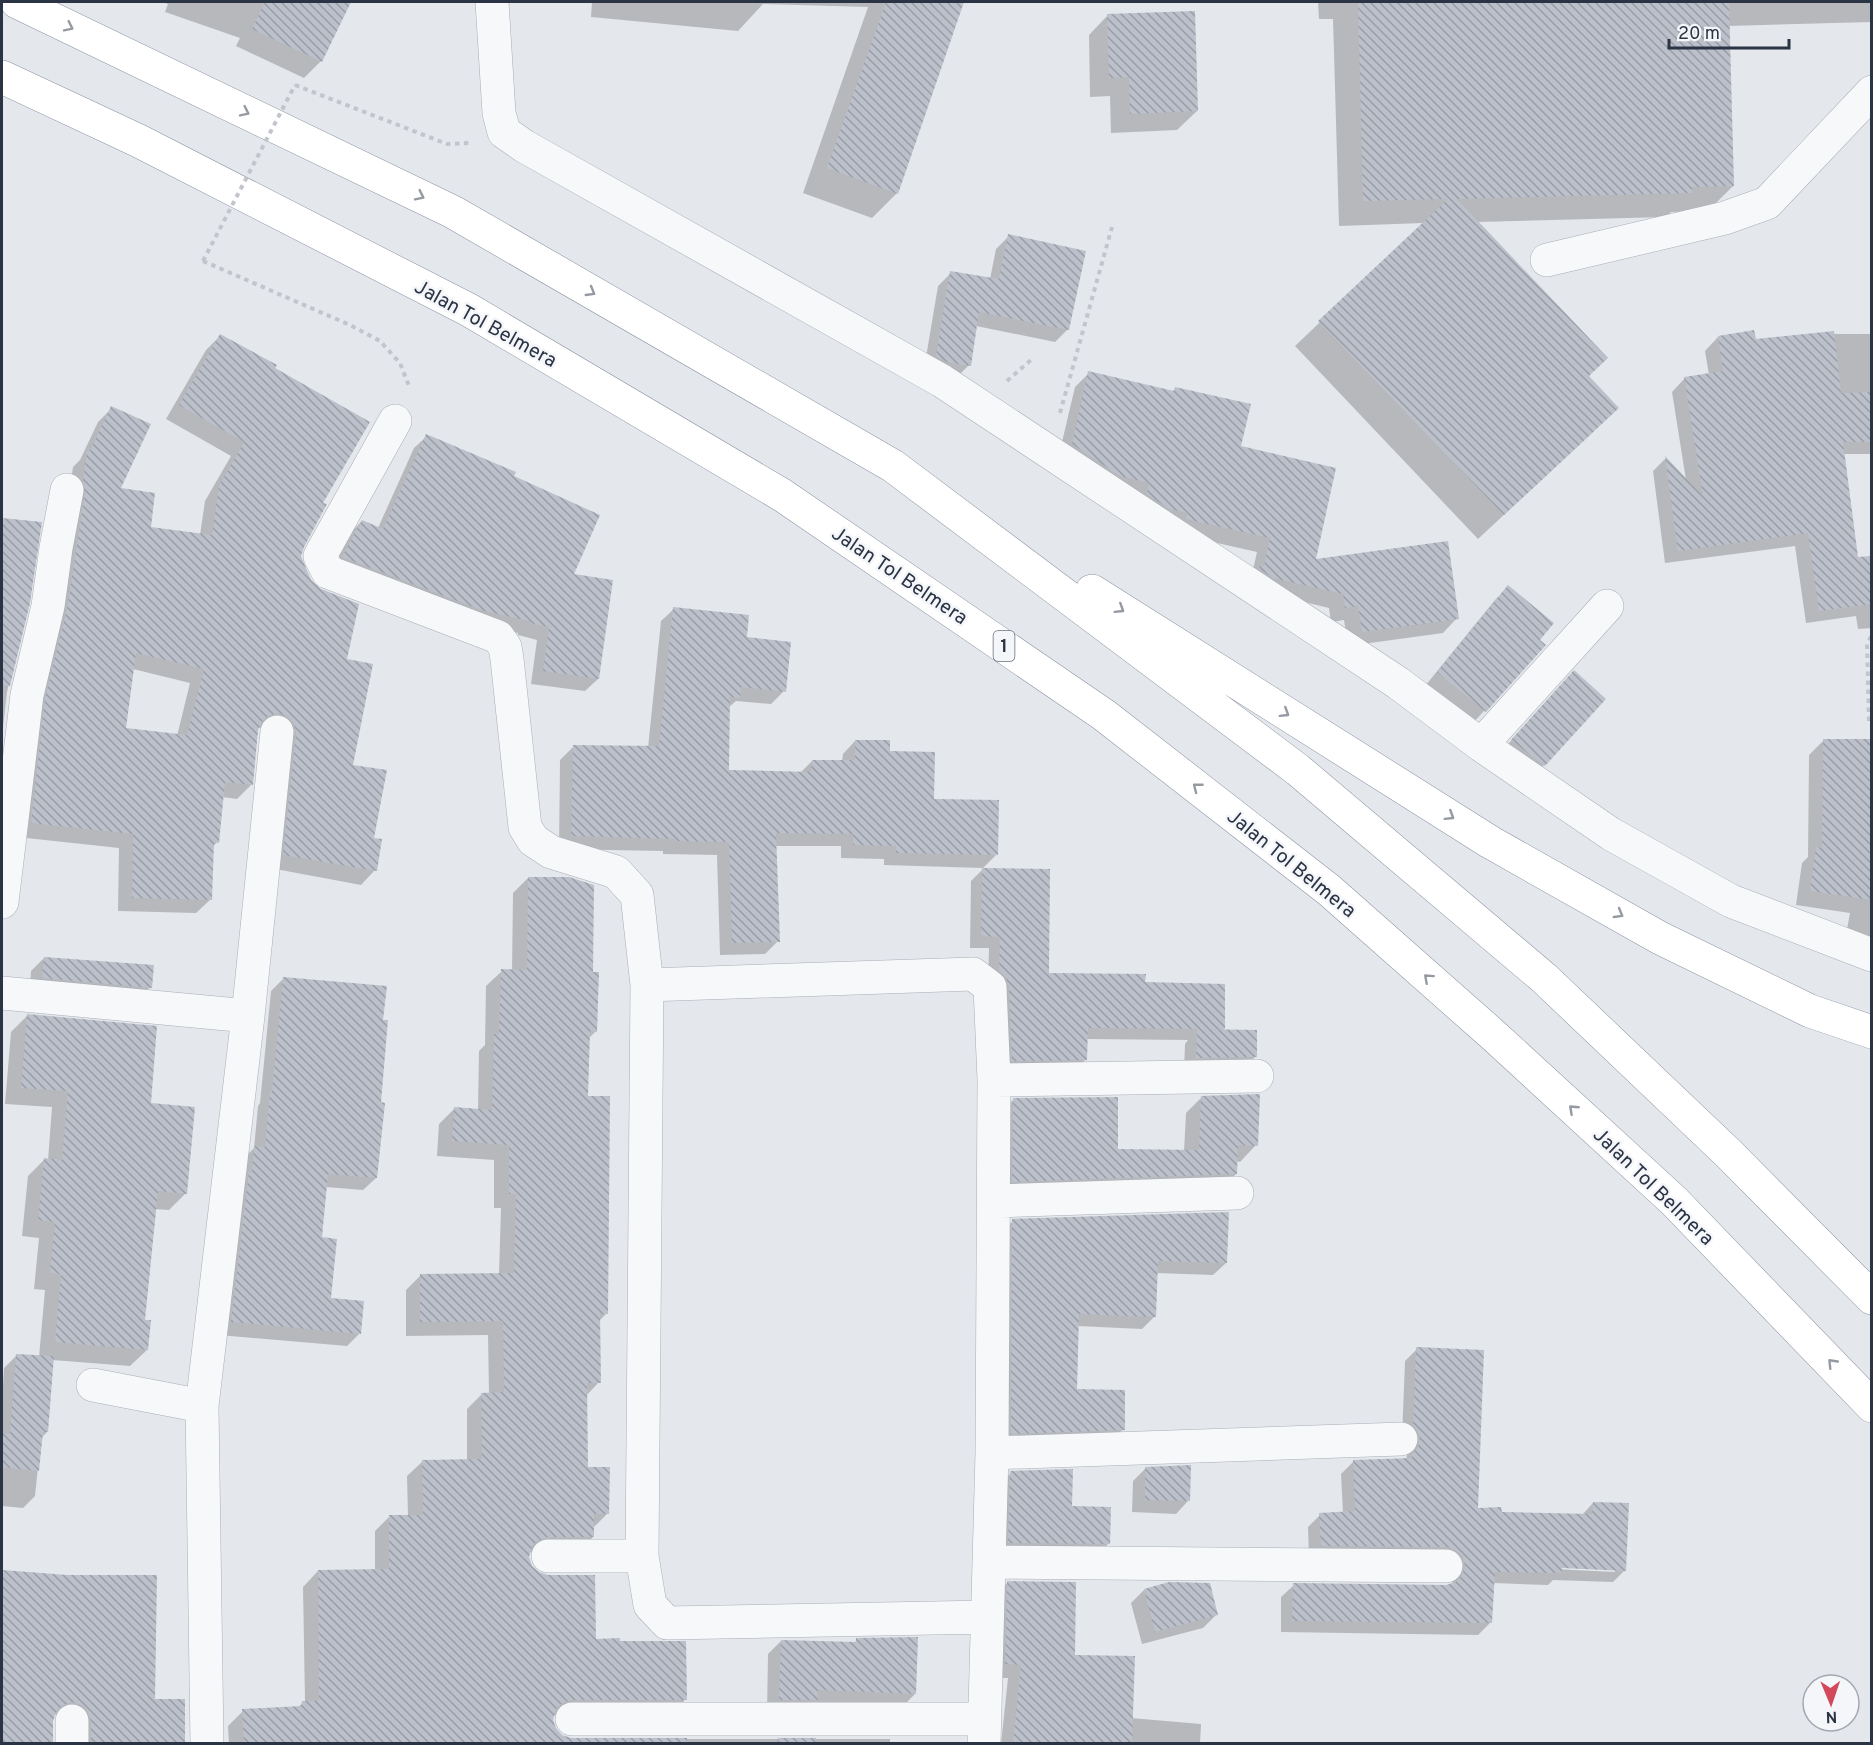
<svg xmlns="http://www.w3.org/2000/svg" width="1873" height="1745" font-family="Overpass,sans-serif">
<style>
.shadow{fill:#0003;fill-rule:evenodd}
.building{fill:url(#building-back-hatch);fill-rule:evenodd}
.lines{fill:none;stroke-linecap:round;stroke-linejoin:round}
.minor-casing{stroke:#a9aeb7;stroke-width:34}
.highway-casing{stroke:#8b94a3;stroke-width:34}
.path{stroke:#c2c5cb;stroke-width:4;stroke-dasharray:4.5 4.5;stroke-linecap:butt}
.minor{stroke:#f7f8fa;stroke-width:33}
.highway{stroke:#fff;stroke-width:33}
.path-bridge{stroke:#c2c5cb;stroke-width:4;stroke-dasharray:4.5 4.5;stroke-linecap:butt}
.oneway{stroke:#959aa2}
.labels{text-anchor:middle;stroke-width:5;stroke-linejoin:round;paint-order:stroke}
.shield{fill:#f4f6f9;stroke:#676e7b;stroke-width:1.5}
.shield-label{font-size:18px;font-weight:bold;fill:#2b3445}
.street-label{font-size:20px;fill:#2b3445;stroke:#f4f6f9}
</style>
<defs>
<pattern id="building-back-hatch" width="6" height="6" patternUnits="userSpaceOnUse" patternTransform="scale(1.5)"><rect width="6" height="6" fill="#bbc0ca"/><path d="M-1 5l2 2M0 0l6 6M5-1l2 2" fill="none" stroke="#989da6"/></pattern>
</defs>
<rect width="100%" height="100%" fill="#e4e7ec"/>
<path class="shadow" d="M162,2H349L321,61L304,78L236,46L240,38L165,12L168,4Z
M592,2H963L897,193L872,218L803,193L868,7L763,4L738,31L591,17Z
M1318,2H1872V22L1728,26L1733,186L1708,211L1671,212L1666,217L1477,222L1588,377L1592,433L1478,539L1295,346L1424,223L1339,226L1333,19H1319Z
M1108,15L1197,111L1177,130L1111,133L1110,96L1090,97L1089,35Z
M1009,236L1068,329L1055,342L976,326L969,365L956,378L924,369L938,286L951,273L990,279L996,249Z
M1833,334H1872V454H1843L1857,559L1872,557V628L1858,629L1856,616L1806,623L1795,546L1665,563L1653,471L1665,459L1686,480L1672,392L1685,378L1709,375L1705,351L1718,337L1754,341Z
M220,336L273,369L321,503L300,556L345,660L351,766L372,839L375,870L361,885L270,868L265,727L258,728L251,785L237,799L222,797L217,842L212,848L211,899L196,913L118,911L119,848L17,837L73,467L80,460L98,422L112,408L119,490L149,528L200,535L205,501L231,456L166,419L206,350ZM133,669L190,683L177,736L124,730Z
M1089,373L1172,392L1176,388L1239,448L1314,561L1457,618L1443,633L1348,646L1344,620L1331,622L1329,608L1258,591L1252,574L1257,552L1173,533L1058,459L1075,387Z
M427,436L512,477L572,575L598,679L585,691L531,684L537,640L518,635V633L471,623L330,570L349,534L362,521L378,528L414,448Z
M2,519L40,523L28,602L7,692L2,737Z
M1508,587L1538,640L1544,646L1472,724L1425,686L1495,600Z
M674,609L745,639L784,691L771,704L736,701L728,708L727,772L800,773L812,761L842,762L843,754L855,741L889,753L933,801L996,855L983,868L884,865V859L841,858V846H775L778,941L765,954L720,955L717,855L663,854V851L559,849L560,760L573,747L648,748L661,621Z
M1561,685L1544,765L1531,778L1500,753Z
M1824,740L1872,745V944L1845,940L1850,913L1796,905L1802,863L1808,857L1809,755Z
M983,869L1047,974L1144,984L1224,1029L1222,1031L1255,1057L1242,1070H1184L1185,1044L1188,1040L1086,1039V1059L1074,1071L1001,1072L988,983L989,948H970L971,881Z
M528,878L591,974L596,1031L588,1039L586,1098L606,1314L599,1321V1382L586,1396V1468L608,1513L593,1528V1537L578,1552H532L529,1553L528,1557L531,1567L594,1640L685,1700L670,1715H555L553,1716L552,1720L554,1729L561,1736L572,1739H890V1744H229L228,1726L243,1711L296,1708L305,1702L303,1587L318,1571H375V1531L390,1516H408L407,1476L423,1461H467V1409L482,1394H489L488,1335L406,1336V1290L421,1275L499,1274L501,1208H494V1160L437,1156L439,1124L454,1109L478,1110L479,1051L485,1045L486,986L502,971H512L513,893Z
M44,958L150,987L137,1000L30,990L31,971Z
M284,978L376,1178L363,1190L326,1187L321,1239L329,1299L359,1334L347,1346L219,1335L242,1160L254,1148L258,1106L260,1103L271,991Z
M27,1016L149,1104L186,1193L169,1210L154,1209L143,1321L147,1350L130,1366L52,1360L47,1432L41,1438L35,1496L23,1508L2,1506V1401L4,1368L16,1356L39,1357L45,1290L34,1289L39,1238L22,1236L28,1176L45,1159L48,1160L52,1107L5,1104L11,1032Z
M1202,1097L1256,1145L1240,1162L1236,1161V1174L1220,1190L997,1197V1116L1013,1100L1117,1151H1184L1186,1113Z
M1013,1221L1226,1263L1213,1275L1156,1273L1155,1316L1142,1329L1077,1326L1075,1390L1123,1429L1111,1442L999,1445L1000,1233Z
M1417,1349L1476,1510L1500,1513L1581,1516L1593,1503L1625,1570L1613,1582L1553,1580L1548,1585L1493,1583L1490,1623L1478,1635L1281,1632V1597L1294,1585L1446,1586L1452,1585L1453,1580L1309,1558L1308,1527L1320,1515L1343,1513L1341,1474L1353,1462L1406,1460L1408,1451L1402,1438L1405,1361ZM1554,1566L1615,1569V1572L1554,1569Z
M1146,1468L1188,1501L1176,1514L1132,1512L1133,1481Z
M1011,1473L1071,1508L1108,1544L1095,1557L996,1556L998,1486Z
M2,1571L67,1577L141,1663L2,1650Z
M1008,1582L1073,1656L1131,1718L1201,1724L1200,1744H1001L1008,1678H991L994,1597Z
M1144,1590L1216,1615L1203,1628L1142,1644L1131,1603Z
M857,1640L915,1694L902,1707L767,1713L768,1654L781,1641L853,1644Z
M154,1692V1701L183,1700L184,1744H79L58,1714L53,1715L52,1721V1744H2V1694Z"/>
<path class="building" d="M265,2H351L322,62L252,29Z
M886,2H964L898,194L827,168Z
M1358,2H1729L1734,186L1692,187V193L1457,199L1608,358L1589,376L1619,408L1504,515L1318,321L1448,199L1363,201Z
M1195,11L1198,111L1130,114L1129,77L1109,78L1107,14Z
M1008,234L1086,251L1069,330L979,312L971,366L947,362L936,356L950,271L999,279Z
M1754,330L1756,339L1834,331L1841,393L1872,392V442H1843L1858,557L1872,556V604L1819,611L1808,533L1678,551L1665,456L1703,496L1684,377L1723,371L1718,336Z
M220,334L277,365L275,368L370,422L323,503L327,504L304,547L301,556L311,580L321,589L359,604L347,659L373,664L353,765L387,770L374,838L382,839L377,871L283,855L296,733L294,724L288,717L279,713L270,715L262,721L258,730L253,785L225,782L219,843L214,842L212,900L132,898L133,834L31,823L45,698L67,609L85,494L83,481L87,451H90L111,406L151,424L121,488L155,493L151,527L212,535L219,486L244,442L179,405ZM136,653L204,669L187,735L126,728Z
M1088,371L1174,391L1175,387L1251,404L1241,446L1336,468L1316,559L1448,541L1459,619L1362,632L1358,606L1345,608L1343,594L1273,578L1257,567L1264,566L1270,538L1186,519L1188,513L1169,509L1147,494L1149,483L1120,476L1072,444Z
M426,434L516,472L514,476L600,515L574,574L613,580L599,679L543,671L549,627L530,623V621L484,611L342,557L362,520L383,529Z
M2,518L42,522L30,603L10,686L2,685Z
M1508,585L1554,623L1540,640L1546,645L1486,712L1437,672Z
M673,607L749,615L747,637L791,642L786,692L741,687L740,698L730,697L729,770L811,772L812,760H855V740H890V751L935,752L934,799L999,800L998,855L896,853V846L853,845V834L776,833L780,942L732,943L729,842L675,841L676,839L571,836L573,745L659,746Z
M1574,670L1606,699L1545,766L1511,740Z
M1823,739H1872V900L1810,891L1816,847L1822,848Z
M982,868L1050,869L1049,973L1146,974L1145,982L1225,984V1029L1088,1028L1087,1060L1012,1061L1009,986L1006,978L999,970L1000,937L981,936Z
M528,877H569L594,885L593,972H599L597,1032L590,1031L588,1096H610L608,1314H600L601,1383H587L588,1467H610L609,1514H594V1537H548L539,1540L532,1546L529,1557L532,1566L539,1572L548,1575H595L596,1639L620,1638V1641H686L687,1700H571L562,1703L556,1709L553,1720L556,1728L562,1735L571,1738H687V1743H244L242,1709L301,1706L302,1701H319L318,1570L389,1569V1515H423L422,1460L482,1459L481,1393L504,1392L503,1321L420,1322V1274L514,1273L516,1194H509V1145L452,1141L454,1107L492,1110L494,1034H499L501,969L527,970Z
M44,957L154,965L152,988L42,978Z
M283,977L387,986L383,1020H388L381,1102L385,1103L377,1178L328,1174L322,1237L337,1239L331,1298L364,1301L361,1334L231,1322L249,1172H252L254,1146L265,1147L270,1092H272Z
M27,1014L157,1026L151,1103L195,1107L187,1194L158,1191L145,1320H151L148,1350L55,1342L61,1274L50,1273L55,1222L38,1220L44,1158L62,1160L68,1091L21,1088Z
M1197,1029L1257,1030V1057L1196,1058Z
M1260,1094L1258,1146L1238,1145L1237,1174L1012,1182L1013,1098L1118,1097V1149L1199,1150L1201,1096Z
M1229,1212L1227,1263L1158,1261L1156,1317L1079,1314L1077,1389L1125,1390V1430L1011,1434L1012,1219Z
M1416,1347L1484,1350L1478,1508L1501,1507L1502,1512L1592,1514L1593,1502L1629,1503L1626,1571L1562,1568V1573L1495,1572L1492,1623L1292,1621L1293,1583L1446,1585L1456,1582L1462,1575L1465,1567L1463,1557L1456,1550L1447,1547L1321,1546L1319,1513L1355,1511L1353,1460L1412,1458V1454L1418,1447L1420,1438L1417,1430L1413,1426Z
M16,1354L54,1356L48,1432H43L39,1471L2,1467V1433L10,1434Z
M1191,1465L1190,1501L1145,1500V1467Z
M1073,1469L1072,1506L1111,1507L1110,1544L1008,1543L1010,1471Z
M2,1570L67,1575H157L155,1699H185V1743H91V1721L88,1712L82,1705L73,1702L63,1705L56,1712L53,1721V1743H2Z
M1007,1581L1076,1582L1075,1655L1135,1656L1132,1743H1013L1021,1665L1005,1664Z
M1169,1582L1210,1583L1218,1615L1155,1632L1144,1589Z
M918,1637L916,1694L818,1690V1700H779L781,1640L856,1642V1638Z
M778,1738H816V1743H777Z"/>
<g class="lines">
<g class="minor-casing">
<path id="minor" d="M492,2L499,113L504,132L524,146L942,381L1398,683L1481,745L1611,834L1731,901L1872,955
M1547,260L1725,218L1767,203L1872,92
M395,421L320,556L328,572L498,637L505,647L507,659L525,827L533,840L551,852L616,872L637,895L647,985L642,1556L650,1605L667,1623L987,1617
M1481,745L1607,606
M2,902L27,695L48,606L56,548L67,490
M647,985L973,974L990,987L994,1080L992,1453L984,1744
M2,993L248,1016
M994,1080L1257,1076
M994,1201L1237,1193
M93,1385L202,1406
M992,1453L1401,1439
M548,1556H642
M989,1562L1446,1566
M572,1719H984
M72,1721V1744
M207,1744L202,1406L248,1016L277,732"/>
</g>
<g class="highway-casing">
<path id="highway" d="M17,2L453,212L893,466L1298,770L1544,978L1729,1154L1872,1298
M2,77L139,141L469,310L782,495L1104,715L1329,890L1492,1034L1674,1201L1872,1406
M1092,591L1490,842L1660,938L1810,1011L1872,1032"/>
</g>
<path class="path" d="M295,85L447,144L469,143
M203,261L350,325L380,341L400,363L409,386
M1007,381L1032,359
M1060,413L1112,227
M1869,721L1867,644L1872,635"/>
<use href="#minor" class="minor"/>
<use href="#highway" class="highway"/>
<path class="path-bridge" d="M203,261L295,85"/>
</g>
<defs><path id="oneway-chevron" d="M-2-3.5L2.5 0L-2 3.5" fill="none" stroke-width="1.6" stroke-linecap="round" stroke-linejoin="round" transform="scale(1.5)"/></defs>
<g class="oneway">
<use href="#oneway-chevron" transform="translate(69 27) rotate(26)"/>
<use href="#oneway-chevron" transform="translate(245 112) rotate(26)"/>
<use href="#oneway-chevron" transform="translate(420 196) rotate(26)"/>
<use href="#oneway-chevron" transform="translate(591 292) rotate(30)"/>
<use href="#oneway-chevron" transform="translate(1120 609) rotate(32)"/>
<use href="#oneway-chevron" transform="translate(1285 713) rotate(32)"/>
<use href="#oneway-chevron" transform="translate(1197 787) rotate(-142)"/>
<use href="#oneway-chevron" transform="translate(1450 816) rotate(32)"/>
<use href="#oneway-chevron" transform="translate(1619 914) rotate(30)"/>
<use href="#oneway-chevron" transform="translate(1428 978) rotate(-138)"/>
<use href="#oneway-chevron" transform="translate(1573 1109) rotate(-137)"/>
<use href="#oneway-chevron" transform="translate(1832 1363) rotate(-134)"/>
</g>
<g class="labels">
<rect class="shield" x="993.5" y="631" width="21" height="30" rx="4.5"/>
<g class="shield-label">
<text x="1004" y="652">1</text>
</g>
<g class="street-label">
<text transform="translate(486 323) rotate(29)" y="7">Jalan Tol Belmera</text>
<text transform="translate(900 575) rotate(34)" y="7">Jalan Tol Belmera</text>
<text transform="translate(1292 863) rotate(39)" y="7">Jalan Tol Belmera</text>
<text transform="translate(1654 1186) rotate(44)" y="7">Jalan Tol Belmera</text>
</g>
</g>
<rect width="1873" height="1745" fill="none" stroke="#2b3445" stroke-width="6"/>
<g transform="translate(1831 1703) rotate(178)"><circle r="28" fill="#f4f6f9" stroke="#a4a8b1" stroke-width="1.5"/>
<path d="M0-4.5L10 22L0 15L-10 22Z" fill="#d1495b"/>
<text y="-9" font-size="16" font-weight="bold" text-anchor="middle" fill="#2b3445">N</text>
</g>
<path d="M1669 39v9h120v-9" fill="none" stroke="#2b3445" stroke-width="3"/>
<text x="1678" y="39" font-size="18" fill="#2b3445" stroke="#f4f6f9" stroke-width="4.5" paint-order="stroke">20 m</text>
</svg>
